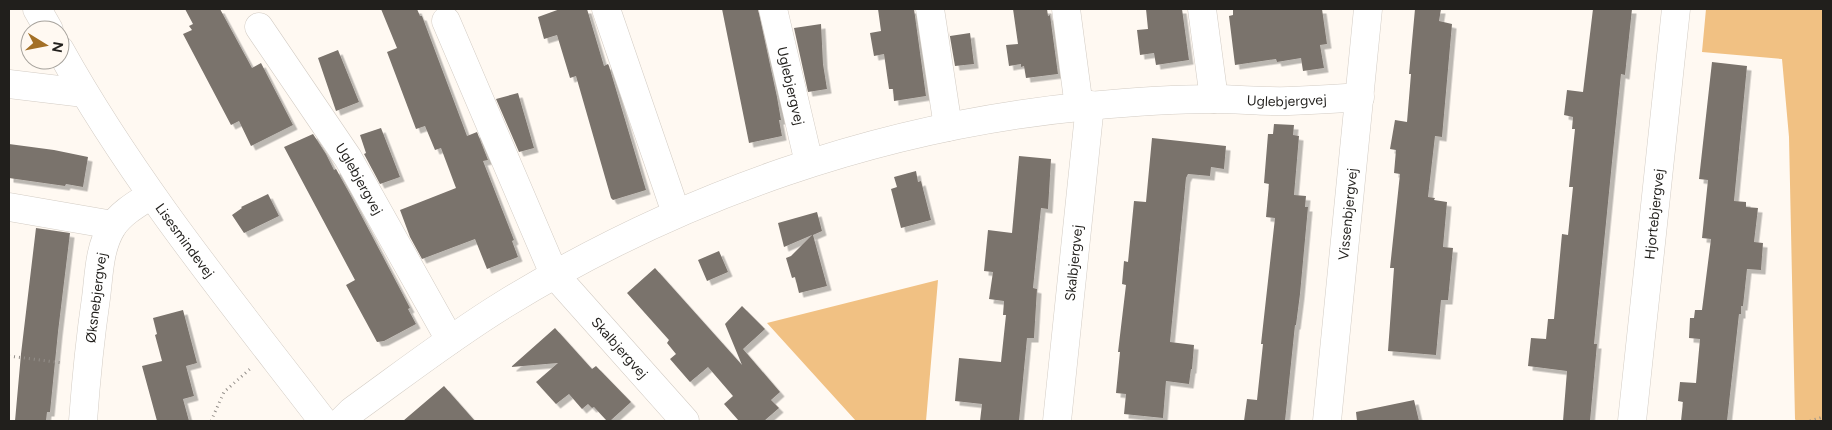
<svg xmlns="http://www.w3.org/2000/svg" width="1832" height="430" font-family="Figtree,sans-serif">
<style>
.green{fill:#f1c183}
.building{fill:#7a736c;filter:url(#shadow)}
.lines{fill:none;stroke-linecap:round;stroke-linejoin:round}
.minor-casing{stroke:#d3ccc4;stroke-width:29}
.path{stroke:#948f8a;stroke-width:3;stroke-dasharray:1 4;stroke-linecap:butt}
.minor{stroke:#fff;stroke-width:28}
.labels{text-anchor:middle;stroke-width:5;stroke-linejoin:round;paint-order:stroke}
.street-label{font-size:14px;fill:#211f1c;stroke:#fff9f2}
</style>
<defs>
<filter id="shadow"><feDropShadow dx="4.5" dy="4.5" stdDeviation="0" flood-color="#0004"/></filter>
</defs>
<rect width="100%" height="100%" fill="#fff9f2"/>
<path class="green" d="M1706,9H1823V421H1796L1795,419L1789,137L1782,59L1702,52Z
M938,280L926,421H856L767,323Z"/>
<path class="building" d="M185,9H220L252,68L261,63L293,125L251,146L239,121L231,125L183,34L192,30L189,26L193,24Z
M381,9H417L420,16H422L467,136L477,132L488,160L483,161L514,240L512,241L518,257L487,269L475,239L422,259L410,237L400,210L456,188L441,148L435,150L425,126L416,129L387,52L397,48Z
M560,9H587L604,66L608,64L609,66L646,190L613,200L611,198L576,76L570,78L557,35L544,39L538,17Z
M722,9H758L777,97L781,120H779L782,136L749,143Z
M878,9H914L926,96L894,101L893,89H889L884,54L874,56L870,33L881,31Z
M1013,9H1047L1048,16L1050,15L1058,74L1026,78L1024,66L1021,67V64L1009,66L1006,45L1018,44Z
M1146,9H1182L1189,60L1156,65L1154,53L1140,55L1137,30L1148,29Z
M1233,9H1322L1327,44L1320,45L1324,68L1303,71L1301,58L1277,62L1276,59L1235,65L1229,16L1233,15Z
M1415,9H1441L1439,21L1452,24L1442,137L1435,136L1428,197L1435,198L1434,200L1447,202L1443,247L1453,248L1448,300H1441L1436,355L1388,351L1394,268H1390L1400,174L1394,173L1396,150L1390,149L1395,120L1407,122L1411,74H1409Z
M1593,9H1632L1625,75L1621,74L1613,152L1594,344H1597L1590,421H1563L1567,371L1528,366L1531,338L1546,339L1548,319H1554L1562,234L1568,235L1573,187H1569L1575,129H1572L1573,117L1564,115L1567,90L1583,92Z
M821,24L823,64L827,89L808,92L794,28Z
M949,31L950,36L970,33L974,64L955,66Z
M338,50L359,102L336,111L318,58Z
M1712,62L1747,66L1734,201L1746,202V207L1758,208L1754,242L1763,243L1761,270L1747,269L1743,306H1741V314H1739L1727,421H1681L1683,402L1678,401L1680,382L1696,383L1700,339L1689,338L1690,318H1694L1695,310H1702L1711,239L1702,238L1708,180L1699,179Z
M518,93L534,148L519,152L496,99Z
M1274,124L1294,125L1293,135L1299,136L1294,195L1306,196L1305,207H1308L1300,294L1296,325H1295L1285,421H1244L1247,399L1257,400L1263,344H1261L1275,218L1266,217L1269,184L1264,183L1268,134H1273Z
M381,128L400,177L380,184L364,154L366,153L360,135Z
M313,134L326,154L334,170L336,169L351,196L410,308L408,309L416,324L384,341L377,342L346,285L355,280L284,147Z
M1152,138L1226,146L1224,169L1211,167L1210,176L1188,174L1186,178L1170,342L1194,345L1192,369H1191L1189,384L1166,381L1163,418L1124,414L1126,394L1116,393L1120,352H1118L1126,285L1122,284L1124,261L1128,262L1134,201L1146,202Z
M9,144L54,150L88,157L83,187L66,184L65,186L9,178Z
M1019,156L1051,159L1048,209L1041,208L1033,288L1037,289L1034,338H1027L1019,421H980L982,404L955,401L959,358L1001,362L1006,315H1003L1004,301L989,299L993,272L984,271L988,230L1012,233Z
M916,171L918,182L921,181L931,220L901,228L891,189L897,187L894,177Z
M268,194L279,216L244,233L232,215L242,208L241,207Z
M817,212L822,231L813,235L827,286L799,293L795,277L792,278L786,258L791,256L812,235L784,247L778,223Z
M36,228L70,233L58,332L50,412H47L46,421H15L21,354Z
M719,251L728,272L707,281L698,260Z
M655,268L742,365L725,324L742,306L765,329L743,349L780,392L771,400L779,408L764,421H739L724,404L733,396L708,367L690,382L670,359L676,354L667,343L669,340L627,293Z
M183,310L197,363L186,366L194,396L183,399L189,421H157L142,366L162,361L155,335L157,334L153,318Z
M555,328L592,369L596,366L631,402L610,421H607L594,407L592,408L588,404L582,409L569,394L556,404L536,382L558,363L511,367Z
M444,386L475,421H403Z
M1414,400L1419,421H1357L1356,412Z"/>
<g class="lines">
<g class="minor-casing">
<g id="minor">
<path d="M37,9L49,30"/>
<path d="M606,9L676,213"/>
<path id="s1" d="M773,9L809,163"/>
<path d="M930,9L948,127"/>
<path d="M1066,9L1079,107"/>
<path d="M1202,9L1214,99"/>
<path id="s2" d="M446,21L554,274L685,421"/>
<path id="s3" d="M259,27L348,158L450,340"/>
<path id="s4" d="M60,50C134,183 231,301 323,421"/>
<path d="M9,84L84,93"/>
<path d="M9,207L113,225"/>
<path id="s5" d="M83,421C86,380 90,339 96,298C99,275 99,248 112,227C121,213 137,204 151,195"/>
<path id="s6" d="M342,421L352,411C402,375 451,337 503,305C680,196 882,125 1089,106C1130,102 1172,99 1213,99C1239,99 1264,102 1289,101C1313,100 1336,99 1360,97"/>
<path id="s7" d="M1057,421L1090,105"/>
<path id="s8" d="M1327,421L1368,9"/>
<path id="s9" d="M1632,421L1676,9"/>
</g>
</g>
<path class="path" d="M9,356L63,363
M211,421L224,392L250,369
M1810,421L1823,417"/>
<use href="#minor" class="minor"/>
</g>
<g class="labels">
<g class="street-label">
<text dy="5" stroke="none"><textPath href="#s1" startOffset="79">Uglebjergvej</textPath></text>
<text dy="5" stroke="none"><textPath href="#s6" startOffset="1021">Uglebjergvej</textPath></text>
<text dy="5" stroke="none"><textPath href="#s3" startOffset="182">Uglebjergvej</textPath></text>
<text dy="5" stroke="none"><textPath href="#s8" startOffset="208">Vissenbjergvej</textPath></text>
<text dy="5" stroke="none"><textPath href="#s9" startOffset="208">Hjortebjergvej</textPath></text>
<text dy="5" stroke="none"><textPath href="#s4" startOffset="228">Lisesmindevej</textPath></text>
<text dy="5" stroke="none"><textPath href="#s7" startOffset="159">Skalbjergvej</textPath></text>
<text dy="5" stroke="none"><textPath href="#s5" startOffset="124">Øksnebjergvej</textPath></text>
<text dy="5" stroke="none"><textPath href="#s2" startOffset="374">Skalbjergvej</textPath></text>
</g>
</g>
<rect width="1832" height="430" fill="none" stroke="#211f1c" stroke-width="20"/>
<g transform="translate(45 45) rotate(100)"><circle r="24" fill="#fff9f2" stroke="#a6a29c"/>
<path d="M0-4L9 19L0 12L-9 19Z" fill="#a37027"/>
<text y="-8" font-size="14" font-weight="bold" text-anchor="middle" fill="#211f1c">N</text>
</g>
</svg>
